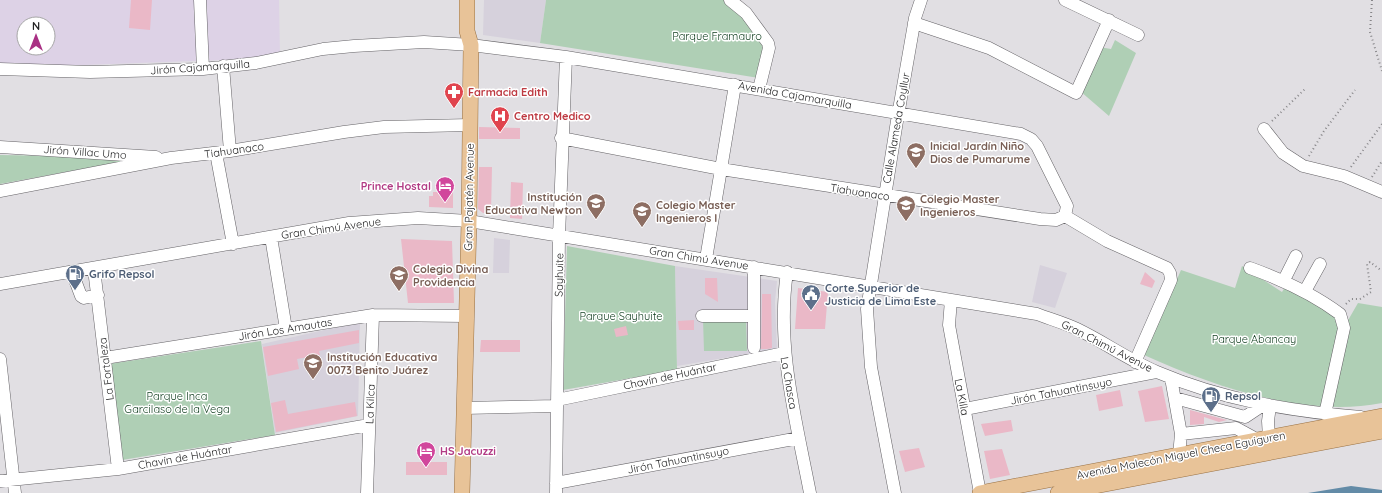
<svg xmlns="http://www.w3.org/2000/svg" width="1382" height="493" font-family="Quicksand,sans-serif">
<style>
.built{fill:#d6d1dc}
.industrial{fill:#ddd2e6;fill-rule:evenodd}
.green{fill:#afcfb5}
.water{fill:#638ba7}
.building{fill:#eab8c7}
.lines{fill:none;stroke-linecap:round;stroke-linejoin:round}
.minor-casing{stroke:#656367;stroke-width:13}
.major-casing{stroke:#997143;stroke-width:16}
.path{stroke:#878689;stroke-width:2;stroke-dasharray:1 3;stroke-linecap:butt}
.minor{stroke:#fff;stroke-width:12}
.major{stroke:#e8c398;stroke-width:15}
.labels{text-anchor:middle;stroke-width:3;stroke-linejoin:round;paint-order:stroke}
.park-label{font-size:11px;fill:#0d3b1c;stroke:#fff}
.street-label{font-size:11px;fill:#232324;stroke:#fff}
.health-label{font-size:11px;font-weight:bold;fill:#be3a42;stroke:#fff;text-anchor:start}
.education-label{font-size:11px;font-weight:bold;fill:#785e54;stroke:#fff;text-anchor:start}
.hotel-label{font-size:11px;font-weight:bold;fill:#b23c85;stroke:#fff;text-anchor:end}
.service-label{font-size:11px;font-weight:bold;fill:#4e5e75;stroke:#fff;text-anchor:start}
</style>
<rect width="100%" height="100%" fill="#e1dfe3"/>
<path class="built" d="M484,0H546L540,43L483,35Z
M494,238L510,240L509,273H493Z
M1040,265L1067,273L1055,308L1032,302Z
M675,266L777,281L775,302L777,349L677,366Z
M360,322L358,416L275,433L262,344Z"/>
<path class="industrial" d="M0,0H279L280,58L0,68ZM24,24H48V48H24Z"/>
<path class="green" d="M546,0H728L766,44L759,78L540,43Z
M1115,40L1136,53L1109,116L1080,91L1099,47L1111,49Z
M0,155L118,157L120,162L0,184Z
M567,246L675,266L677,370L563,390Z
M1242,266L1282,292L1285,287L1347,322L1358,303L1382,307V403C1304,418 1215,387 1144,355L1181,270L1235,288Z
M703,319H746L747,351H704Z
M261,341L275,435L122,460L109,364Z"/>
<path class="water" d="M1351,486L1382,490V493H1308Z"/>
<path class="building" d="M131,0H152L150,30L129,28Z
M479,127L520,128V139H479Z
M479,167H492L491,213H483L478,209Z
M511,182L523,183L522,219L510,218Z
M433,192H453V208L429,207V196H433Z
M401,239L452,241L454,303H408Z
M1145,272L1155,281L1152,288L1140,284Z
M705,278H717L718,302L705,294Z
M798,288L828,292L825,329H795Z
M762,294H771L772,348L767,349H761Z
M694,320V330H679L678,321Z
M626,326L628,335L616,337L614,329Z
M359,330V343L319,351L320,355L297,359L299,369L268,376L263,347Z
M481,340H520V352H480Z
M1162,386L1169,419L1145,422L1138,391Z
M1120,390L1123,406L1099,411L1096,395Z
M285,400L288,414L355,402L357,416L276,432L271,403Z
M1190,410L1227,420L1219,422L1204,417V424L1190,425Z
M1011,420L1013,431L985,436L981,424Z
M919,448L925,467L905,472L899,451Z
M1002,449L1010,475L990,479L984,451Z
M406,462H447V475H406Z"/>
<g class="lines">
<g class="minor-casing">
<path id="minor" d="M200,0L203,69
M730,0L746,13L768,43L769,48L759,89
M1065,0L1138,35
M914,23L989,48L1076,93L1109,20
M223,66L230,151
M0,69L90,72L203,69L256,63L323,49L354,46L424,42L471,45L566,57L1021,134L1031,139L1037,146L1067,206L1065,216
M1264,129L1283,153L1303,166L1344,176L1382,192
M561,138L721,169L1040,219L1056,220L1065,216L1107,241L1167,268L1170,273L1171,280L1135,362
M0,147L156,157
M216,153L233,244
M0,191L171,158L230,151L344,132L384,127L469,125
M271,237L286,329
M706,259L735,85
M1250,268C1283,280 1312,293 1340,314L1344,328L1325,414
M94,269L118,469
M72,272L81,296L84,298L98,295
M787,272C776,347 796,420 810,493
M1284,280L1296,256
M0,284L349,223L418,218L469,221L1037,314C1050,319 1064,323 1077,329C1104,342 1129,360 1157,372C1223,400 1290,411 1361,417
M1305,291L1320,264
M951,300L949,325L980,493
M702,316H753
M754,348V267
M105,358L373,315L466,316
M0,359L15,493
M1171,378L1181,434L1179,455
M1175,398L1245,417L1263,405
M557,400L784,353
M464,408L557,406
M965,409L1156,372
M1181,434L1236,428L1258,440
M1269,438L1268,421L1270,406
M0,481L118,469L369,425
M556,483L799,438
M367,493L373,315
M556,493L559,236L566,57
M895,493L871,367L867,309L897,121L915,18L921,0"/>
</g>
<g class="major-casing">
<path id="major" d="M462,493L469,221L471,45L467,31V0
M980,493L1382,416
M1058,493L1382,431"/>
</g>
<path class="path" d="M1372,0L1370,32L1382,71
M1272,121L1305,89
M1309,156L1324,131L1355,90
M1351,167L1382,124
M1372,177L1382,161
M1346,304L1351,299H1360L1371,292L1367,264L1370,262L1382,271"/>
<use href="#minor" class="minor"/>
<use href="#major" class="major"/>
</g>
<defs>
<g id="pharmacy-pin" transform="scale(1)"><path d="M0 17L-7.5 6A9.5 9.5 0 1 1 7.5 6Z" fill="#e0444e" stroke="#fff"/><path d="M-2-6h4v4h4v4h-4v4h-4v-4h-4v-4h4Z" fill="#fff"/></g>
<g id="hospital-pin" transform="scale(1)"><path d="M0 17L-7.5 6A9.5 9.5 0 1 1 7.5 6Z" fill="#e0444e" stroke="#fff"/><path d="M-5-5h3v3.5h4V-5h3V5h-3V1.5h-4V5h-3Z" fill="#fff"/></g>
<g id="school-pin" transform="scale(1)"><path d="M0 17L-7.5 6A9.5 9.5 0 1 1 7.5 6Z" fill="#8d6e63" stroke="#fff"/><path d="M0-5L7-2L0 1L-7-2ZM-4 1L0 2.5L4 1V4Q0 6-4 4Z" fill="#fff"/></g>
<g id="hotel-pin" transform="scale(1)"><path d="M0 17L-7.5 6A9.5 9.5 0 1 1 7.5 6Z" fill="#d1479c" stroke="#fff"/><path d="M-6-4.5h1.5V1H6V5H4.5V3h-9V5H-6ZM-4 0a1.8 1.8 0 1 1 3.6 0ZM.5 0V-2.5h3Q6-2.5 6 0Z" fill="#fff"/></g>
<g id="fuel-pin" transform="scale(1)"><path d="M0 17L-7.5 6A9.5 9.5 0 1 1 7.5 6Z" fill="#5c6f8a" stroke="#fff"/><path d="M-5.5-6h7V0h2V4h1.3V-2.5L3-4.5l.8-.8L6-3V5H2.5V1h-1V6h-7ZM-4.2-4.7v3.2H.2V-4.7Z" fill="#fff"/></g>
<g id="civic-pin" transform="scale(1)"><path d="M0 17L-7.5 6A9.5 9.5 0 1 1 7.5 6Z" fill="#5c6f8a" stroke="#fff"/><path d="M-.6-6.5H3V-4.5H.6V-3L4-1V1h2V6H-6V1h2V-1L-.6-3ZM-1.2 2.5V6h2.4V2.5Z" fill="#fff"/></g>
</defs>
<g fill-rule="evenodd">
<use href="#pharmacy-pin" x="454" y="92"/>
<use href="#hospital-pin" x="500" y="116"/>
<use href="#school-pin" x="916" y="152"/>
<use href="#hotel-pin" x="445" y="186"/>
<use href="#school-pin" x="596" y="203"/>
<use href="#school-pin" x="906" y="205"/>
<use href="#school-pin" x="642" y="211"/>
<use href="#fuel-pin" x="75" y="274"/>
<use href="#school-pin" x="399" y="275"/>
<use href="#civic-pin" x="811" y="294"/>
<use href="#school-pin" x="313" y="363"/>
<use href="#fuel-pin" x="1211" y="396"/>
<use href="#hotel-pin" x="426" y="451"/>
</g>
<g class="labels">
<g class="park-label">
<text x="717" y="40">Parque Framauro</text>
<text x="621" y="320">Parque Sayhuite</text>
<text x="1254" y="343">Parque Abancay</text>
<text x="177" y="400">Parque Inca<tspan x="177" dy="13">Garcilaso de la Vega</tspan></text>
</g>
<g class="street-label">
<text transform="translate(200 67) rotate(-4)" y="4">Jirón Cajamarquilla</text>
<text transform="translate(795 95) rotate(10)" y="4">Avenida Cajamarquilla</text>
<text transform="translate(896 128) rotate(-80)" y="4">Calle Alameda Coyllur</text>
<text transform="translate(234 150) rotate(-8)" y="4">Tiahuanaco</text>
<text transform="translate(85 152) rotate(4)" y="4">Jirón Villac Umo</text>
<text transform="translate(860 192) rotate(9)" y="4">Tiahuanaco</text>
<text transform="translate(469 197) rotate(-89)" y="4">Gran Pajatén Avenue</text>
<text transform="translate(331 228) rotate(-8)" y="4">Gran Chimú Avenue</text>
<text transform="translate(699 258) rotate(9)" y="4">Gran Chimú Avenue</text>
<text transform="translate(559 275) rotate(-89)" y="4">Sayhuite</text>
<text transform="translate(285 329) rotate(-9)" y="4">Jirón Los Amautas</text>
<text transform="translate(1107 346) rotate(27)" y="4">Gran Chimú Avenue</text>
<text transform="translate(106 369) rotate(-97)" y="4">La Fortaleza</text>
<text transform="translate(670 376) rotate(-12)" y="4">Chavín de Huántar</text>
<text transform="translate(789 383) rotate(80)" y="4">La Chasca</text>
<text transform="translate(1061 391) rotate(-11)" y="4">Jirón Tahuantinsuyo</text>
<text transform="translate(962 397) rotate(79)" y="4">La Killa</text>
<text transform="translate(370 404) rotate(-88)" y="4">La Kilca</text>
<text transform="translate(1181 455) rotate(-11)" y="4">Avenida Malecón Miguel Checa Eguiguren</text>
<text transform="translate(185 457) rotate(-10)" y="4">Chavín de Huántar</text>
<text transform="translate(678 460) rotate(-11)" y="4">Jirón Tahuantinsuyo</text>
</g>
<g class="health-label">
<text x="468" y="96">Farmacia Edith</text>
<text x="514" y="120">Centro Medico</text>
</g>
<g class="education-label">
<text x="930" y="150">Inicial Jardín Niño<tspan x="930" dy="13">Dios de Pumarume</tspan></text>
<text x="582" y="201" text-anchor="end">Institución<tspan x="582" dy="13">Educativa Newton</tspan></text>
<text x="920" y="203">Colegio Master<tspan x="920" dy="13">Ingenieros</tspan></text>
<text x="656" y="209">Colegio Master<tspan x="656" dy="13">Ingenieros I</tspan></text>
<text x="413" y="273">Colegio Divina<tspan x="413" dy="13">Providencia</tspan></text>
<text x="327" y="361">Institución Educativa<tspan x="327" dy="13">0073 Benito Juárez</tspan></text>
</g>
<g class="hotel-label">
<text x="431" y="190">Prince Hostal</text>
<text x="440" y="455" text-anchor="start">HS Jacuzzi</text>
</g>
<g class="service-label">
<text x="89" y="278">Grifo Repsol</text>
<text x="825" y="292">Corte Superior de<tspan x="825" dy="13">Justicia de Lima Este</tspan></text>
<text x="1225" y="400">Repsol</text>
</g>
</g>
<g transform="translate(36 36)"><circle r="19" fill="#ffffff" stroke="#a7a7a7"/>
<path d="M0-3L7 15L0 10L-7 15Z" fill="#a93084"/>
<text y="-6" font-size="11" font-weight="bold" text-anchor="middle" fill="#232324">N</text>
</g>
</svg>
